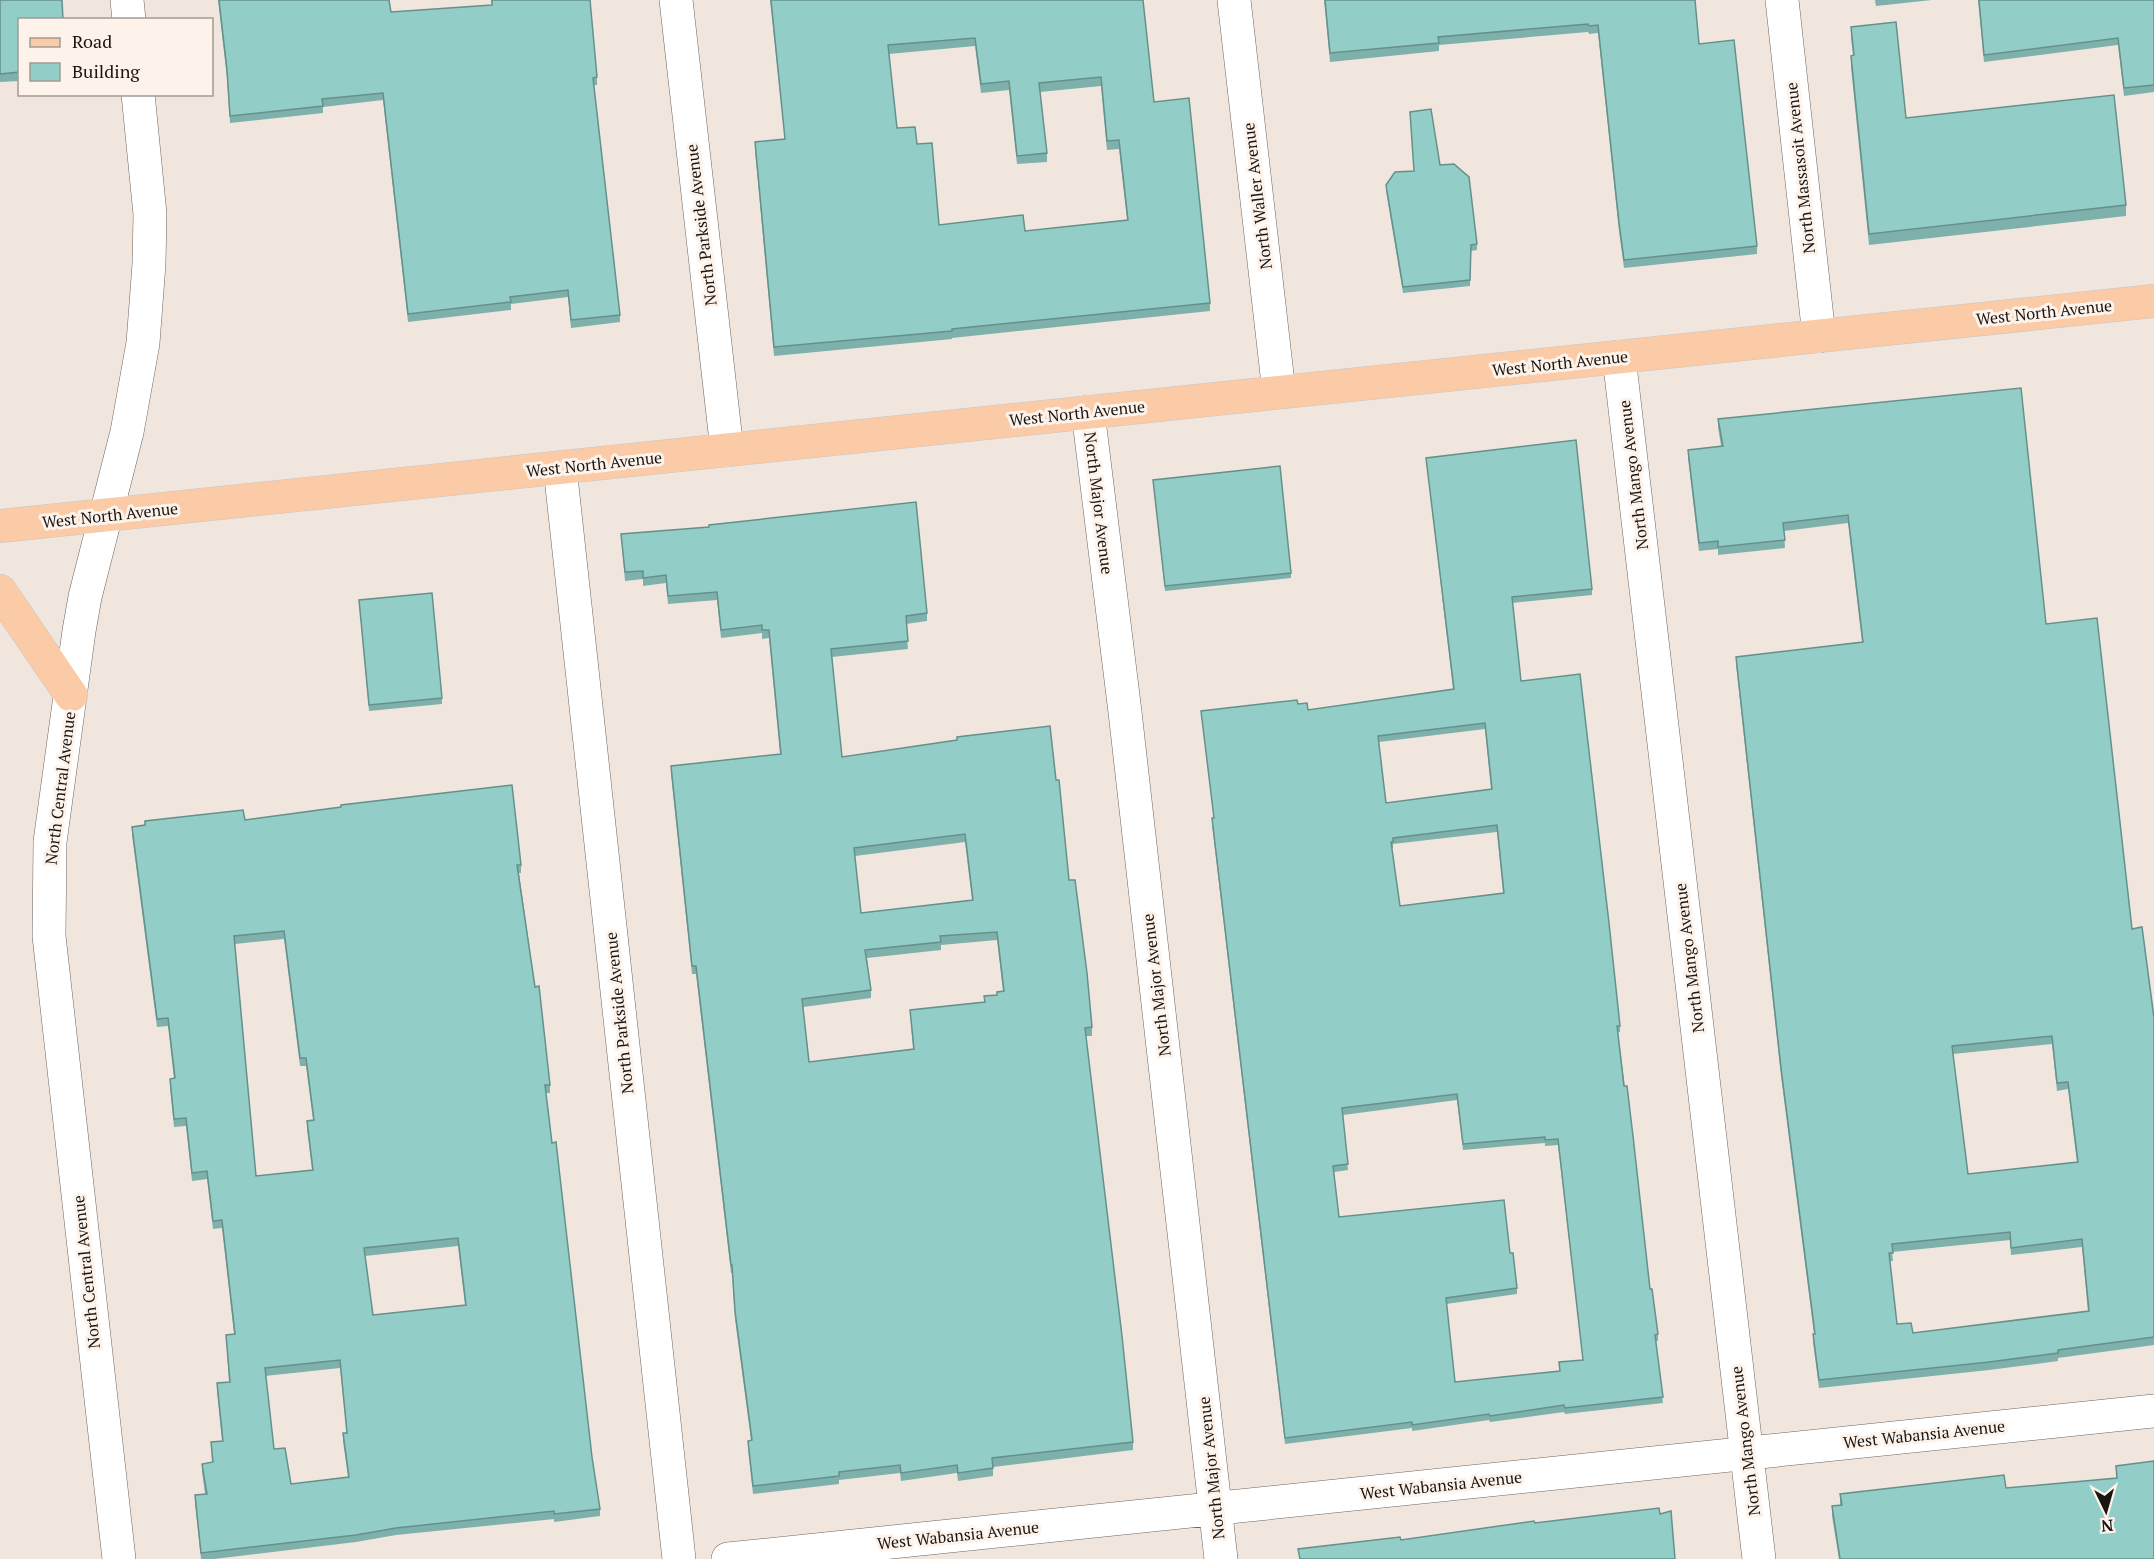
<svg xmlns="http://www.w3.org/2000/svg" width="2154" height="1559" font-family="'PT Serif',serif">
<style>
.lines{fill:none;stroke-linecap:round;stroke-linejoin:round}
.minor-casing{stroke:#6f655e;stroke-width:34}
.major-casing{stroke:#c8c7c6;stroke-width:34}
.minor{stroke:#fff;stroke-width:33}
.major{stroke:#facba6;stroke-width:33}
.wall{fill:#7eb1ab;fill-rule:evenodd}
.building{fill:#92cec7;stroke:#66908b;stroke-width:1.5;fill-rule:evenodd}
.labels{text-anchor:middle;stroke-width:6;stroke-linejoin:round;paint-order:stroke}
.street-label{font-size:16px;fill:#191512;stroke:#fef3eb}
</style>
<rect width="100%" height="100%" fill="#f1e6dd"/>
<g class="lines">
<g class="minor-casing">
<path id="minor" d="M127,0L129,20
M676,0L727,450
M1234,0L1279,392
M1782,0L1819,336
M1619,357L1759,1559
M1088,412L1125,712L1221,1559
M560,468L679,1559
M119,1559L49,936L50,842L79,631L85,597L127,432L143,343L149,264L150,214L138,94
M728,1559L2154,1411"/>
</g>
<g class="major-casing">
<path id="major" d="M0,526L2154,301
M0,591L71,695"/>
</g>
<use href="#minor" class="minor"/>
<use href="#major" class="major"/>
</g>
<path class="wall" d="M0,0L20,20V81L0,82Z
M218,0H389L391,12L492,5L491,0H590L597,77V85H594L620,315V322L571,328L568,297L511,304V310L408,322L383,100L323,107V113L230,123L227,78Z
M770,0H1143L1154,102L1210,303V311L952,338V339L774,356L755,150V142L785,139ZM975,46L981,93L1009,90L1017,164L1047,162V153L1040,92L1101,86L1107,150L1119,149L1127,220L1025,231L939,225L917,144L897,128L889,54Z
M1324,0H1695L1699,44L1757,246V254L1624,268L1619,231L1598,33L1589,34L1588,32L1439,45V51L1330,62Z
M1875,0H1932L1876,6Z
M1978,0H2154V92L2124,96L2118,45L1984,62Z
M1851,27L1906,118L2126,205V216L1869,245L1851,67V56L1853,55L1851,38Z
M1440,165L1477,244V250L1471,251L1470,286L1403,293L1386,191V185L1413,171Z
M1718,419L2046,624L2132,929L2154,1018V1345L2058,1358V1361L1989,1370L1819,1388L1813,1342L1814,1334L1781,1076L1736,664V657L1862,642L1848,523L1784,531L1785,548L1718,555V549L1699,551L1688,458V450L1721,446L1718,427ZM2052,1044L2057,1091L2068,1089L2077,1163L1968,1174L1953,1054ZM2010,1240L2011,1255L2082,1247L2088,1312L1913,1333L1897,1324L1890,1261H1893L1892,1252Z
M1426,458L1592,589V595L1512,603L1521,681L1620,1026V1032H1618L1650,1289L1658,1334V1341H1656L1663,1403L1565,1414L1564,1412L1490,1422L1489,1420L1412,1431V1428L1285,1444L1212,824V818H1214L1201,711L1298,704L1308,710L1453,689ZM1485,729L1491,789L1386,803L1379,742ZM1497,832L1503,893L1400,906L1392,848H1393V844ZM1457,1100L1463,1150L1545,1143V1146L1558,1145L1583,1360L1559,1362L1560,1371L1455,1382L1446,1304L1517,1294V1288L1510,1253L1339,1217L1334,1172L1348,1170L1343,1115Z
M1153,480L1291,573V578L1165,591Z
M621,534L927,613V621L906,624L908,649L832,657L842,757L1069,880L1092,1027V1036H1086L1133,1442V1450L993,1467V1476L958,1481L957,1473L901,1481L900,1473L839,1480V1484L753,1494L748,1449V1441L751,1440L735,1319L732,1273H731L696,974H692L671,774V766L780,754L769,638L762,639V633L721,638L717,600L668,604L666,583L643,586V579L625,581ZM965,842L972,900L861,913L855,856ZM997,940L1003,991L997,995L984,996V1002L910,1010L913,1049L809,1062L803,1007L871,998V990L867,958L941,950V945Z
M359,600L442,698V704L369,711Z
M245,820L521,865V873H519L535,987L550,1085V1093H546L552,1143L592,1457L600,1509V1516L554,1522V1519L396,1535L356,1542L214,1559H201L195,1503V1495L205,1494L202,1472V1464L212,1462L211,1442L222,1441L217,1391V1383L229,1382L226,1335L234,1334L222,1228L213,1229L207,1179L192,1181L186,1126L174,1127L170,1087V1079H174L168,1026L157,1027L132,835V827ZM284,939L300,1066H306L313,1120L307,1121V1129L312,1170L256,1176L235,944ZM458,1246L465,1305L373,1315L365,1256ZM340,1368L347,1433H343V1441L348,1477L291,1484L274,1449L265,1376Z
M2116,1466L2154,1559H1839L1832,1516V1506L1840,1505V1494L2006,1488L2116,1478Z"/>
<path class="building" d="M0,0H62L63,20H20V72L0,74Z
M219,0H389L391,12L492,5V0H590L597,77L593,78L620,315L571,320L568,290L510,297L511,302L408,314L383,93L322,99L323,106L230,116L227,70Z
M771,0H1143L1154,102L1189,98L1210,303L952,329V331L774,347L755,142L785,139ZM975,38L981,84L1009,81L1017,156L1047,153L1039,83L1101,77L1107,141L1119,140L1128,220L1025,231L1023,215L939,225L932,143L917,144L915,127L897,128L888,45Z
M1325,0H1695L1699,44L1734,40L1757,246L1624,260L1619,223L1598,25L1589,26L1588,24L1438,37L1439,43L1330,53Z
M1979,0H2154V85L2124,88L2118,38L1984,55Z
M1896,22L1906,118L2114,95L2126,205L1869,234L1851,56L1854,55L1851,27Z
M1431,109L1440,165L1454,164L1469,177L1477,244L1471,245L1470,280L1403,287L1386,185L1395,172L1414,171L1410,112Z
M2021,388L2046,624L2097,618L2132,929L2142,927L2154,1018V1337L2058,1350V1353L1989,1362L1819,1380L1813,1334H1815L1781,1068L1736,657L1863,642L1848,515L1783,523L1785,540L1718,547V541L1699,543L1688,450L1723,446L1718,419ZM2052,1036L2057,1083L2068,1082L2078,1162L1968,1174L1952,1046ZM2010,1232L2011,1248L2082,1239L2089,1311L1913,1333L1911,1323L1897,1324L1889,1253H1893L1892,1244Z
M1576,440L1592,589L1512,597L1521,681L1580,674L1609,923L1620,1026H1617L1624,1086H1627L1633,1136L1650,1289H1652L1658,1334L1655,1335L1663,1397L1565,1408L1564,1405L1490,1416L1489,1414L1412,1425V1422L1285,1438L1212,818H1214L1201,711L1297,700L1298,704L1307,703L1308,710L1454,689L1426,458ZM1485,723L1492,789L1386,803L1378,736ZM1497,825L1504,893L1400,906L1391,842H1393V838ZM1457,1094L1463,1144L1545,1137V1140L1558,1139L1583,1360L1559,1362L1560,1371L1455,1382L1446,1298L1517,1288L1513,1253H1510L1504,1200L1339,1217L1333,1166L1348,1164L1342,1108Z
M1280,466L1291,573L1165,586L1153,480Z
M916,502L927,613L906,616L908,641L831,649L842,757L957,740V737L1050,726L1056,780H1059L1069,880H1075L1087,973L1092,1027L1085,1028L1122,1336L1133,1442L992,1458L993,1468L958,1473L957,1465L901,1473L900,1465L839,1472V1476L753,1486L748,1441L752,1440L735,1311L732,1265H731L696,966H692L671,766L781,754L769,630H762V625L721,630L717,592L668,596L666,575L643,578V571L625,572L621,534L709,527V525ZM965,834L973,900L861,913L854,848ZM997,932L1004,991L997,992V995L984,996L985,1002L910,1010L914,1049L809,1062L802,999L871,990L865,950L941,942L940,936Z
M432,593L442,698L369,705L359,600Z
M512,785L521,865H517L535,987L539,986L550,1085H545L552,1143L556,1142L592,1457L600,1509L554,1514V1511L396,1528L356,1535L201,1553L195,1495L207,1494L202,1464L213,1462L211,1442L223,1441L217,1383L230,1382L226,1335L235,1334L222,1220L213,1221L207,1171L192,1173L186,1118L174,1119L170,1079L175,1078L168,1018L157,1019L132,827L145,825V821L243,810L245,820L341,807V805ZM284,931L300,1058H306L314,1120L307,1121L313,1170L256,1176L234,936ZM458,1238L466,1305L373,1315L364,1248ZM340,1360L347,1433H343L349,1477L291,1484L285,1448L274,1449L265,1368Z
M2154,1461V1559H1840L1832,1506L1842,1505L1840,1494L2004,1475L2006,1488L2117,1478L2116,1466Z
M1659,1508L1660,1514L1671,1511L1675,1559H1300L1298,1549L1400,1537L1401,1540L1534,1521L1535,1523Z"/>
<g class="labels">
<g class="street-label">
<text transform="translate(1800 168) rotate(-96)" y="6">North Massasoit Avenue</text>
<text transform="translate(1257 196) rotate(-97)" y="6">North Waller Avenue</text>
<text transform="translate(701 225) rotate(-97)" y="6">North Parkside Avenue</text>
<text transform="translate(2044 312) rotate(-6)" y="6">West North Avenue</text>
<text transform="translate(1560 363) rotate(-6)" y="6">West North Avenue</text>
<text transform="translate(1077 413) rotate(-6)" y="6">West North Avenue</text>
<text transform="translate(594 464) rotate(-6)" y="6">West North Avenue</text>
<text transform="translate(1633 475) rotate(-97)" y="6">North Mango Avenue</text>
<text transform="translate(1099 503) rotate(83)" y="6">North Major Avenue</text>
<text transform="translate(110 515) rotate(-6)" y="6">West North Avenue</text>
<text transform="translate(60 788) rotate(-83)" y="6">North Central Avenue</text>
<text transform="translate(1689 958) rotate(-97)" y="6">North Mango Avenue</text>
<text transform="translate(1156 985) rotate(-97)" y="6">North Major Avenue</text>
<text transform="translate(619 1013) rotate(-96)" y="6">North Parkside Avenue</text>
<text transform="translate(86 1272) rotate(-96)" y="6">North Central Avenue</text>
<text transform="translate(1924 1434) rotate(-6)" y="6">West Wabansia Avenue</text>
<text transform="translate(1745 1441) rotate(-97)" y="6">North Mango Avenue</text>
<text transform="translate(1211 1468) rotate(-96)" y="6">North Major Avenue</text>
<text transform="translate(1441 1485) rotate(-6)" y="6">West Wabansia Avenue</text>
<text transform="translate(958 1535) rotate(-6)" y="6">West Wabansia Avenue</text>
</g>
</g>
<rect x="18" y="18" width="195" height="78" fill="#fef3eb" stroke="#a29a94" stroke-width="1.5"/>
<rect x="30" y="38" width="30" height="9" fill="#facba6" stroke="#a29a94" stroke-width="1.5"/>
<text x="72" y="48" font-size="18" fill="#191512">Road</text>
<rect x="30" y="63" width="30" height="18" fill="#92cec7" stroke="#a29a94" stroke-width="1.5"/>
<text x="72" y="78" font-size="18" fill="#191512">Building</text>
<g transform="translate(2106 1511) rotate(175)" stroke="#fef3eb" stroke-width="4.5" paint-order="stroke">
<path d="M0-4.5L10 22L0 15L-10 22Z" fill="#191512"/>
<text y="-9" font-size="16" font-weight="bold" text-anchor="middle" fill="#191512">N</text>
</g>
</svg>
